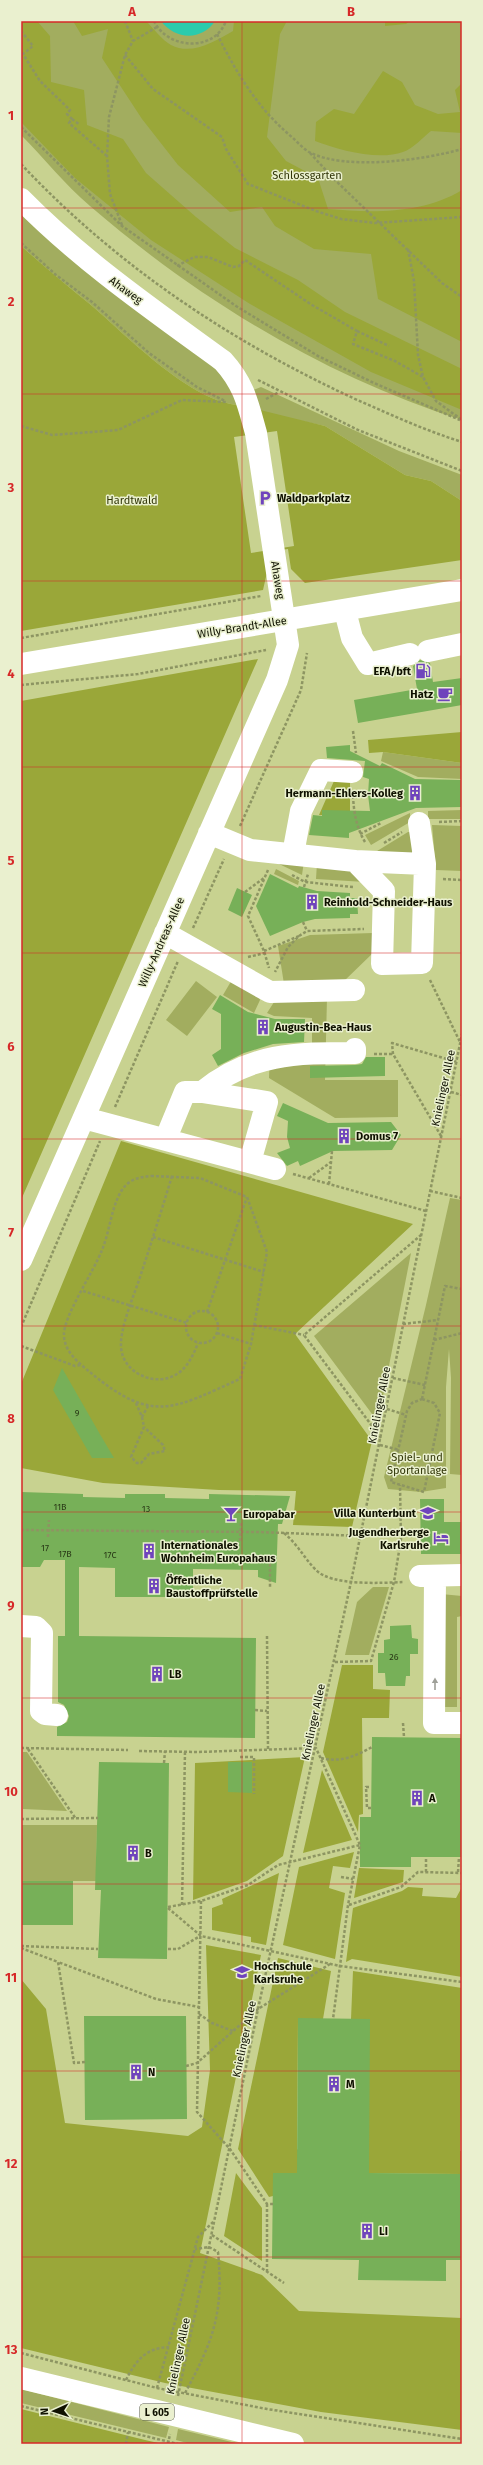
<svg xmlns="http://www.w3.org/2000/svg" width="483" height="2465" font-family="'Fira Sans',sans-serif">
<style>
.green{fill:#a2ad5f}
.forest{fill:#9aa739;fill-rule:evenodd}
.water{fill:#2bcbac}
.building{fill:#77b058}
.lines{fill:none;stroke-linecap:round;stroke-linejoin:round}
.path{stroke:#8d9562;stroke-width:2.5;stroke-dasharray:3 2;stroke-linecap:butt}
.minor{stroke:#fff;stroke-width:22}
.major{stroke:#fff;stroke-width:22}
.oneway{fill:#9fa099}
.grid{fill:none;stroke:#d62828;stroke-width:1;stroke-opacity:0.55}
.labels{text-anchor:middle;stroke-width:3;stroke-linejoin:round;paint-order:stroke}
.number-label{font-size:9px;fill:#293916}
.shield{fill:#eaf0cf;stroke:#51543e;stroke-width:1}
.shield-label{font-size:10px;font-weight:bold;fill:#0f1100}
.park-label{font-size:11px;fill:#313608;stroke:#eaf0cf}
.street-label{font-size:11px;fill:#0f1100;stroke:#eaf0cf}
.poi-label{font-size:11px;font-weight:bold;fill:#0f1100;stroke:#eaf0cf;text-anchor:start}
.neatline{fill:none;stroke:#d62828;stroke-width:1.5}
.grid-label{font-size:13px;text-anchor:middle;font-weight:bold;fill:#d62828}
</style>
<rect width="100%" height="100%" fill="#c8d290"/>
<path class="green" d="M21,21H462V420C326,377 199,300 90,206C65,185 44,158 21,135Z
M21,209L224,373L240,405C192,403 127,336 91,305C67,286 44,266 21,246Z
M261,387L399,451L462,475V501L431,481L405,475L325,426L260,412L253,390Z
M383,752L462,763V779L418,777L381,761Z
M462,810V819H428V811Z
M410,813V822L371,845L365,835Z
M432,825L462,826V871L436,870Z
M408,832H416V855L369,856Z
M304,861L302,875L277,863Z
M317,863L353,865L365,882L316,879Z
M276,869L299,881L298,885L274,874Z
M373,933L374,952L342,983L284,984L278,946L310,935Z
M233,978L258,992L260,1000L254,1013L223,995Z
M196,981L217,997L187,1036L166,1020Z
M327,998L325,1080H398V1117L335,1118L269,1078L270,1050L312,1048V1018L274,1016L267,1013L276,999Z
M450,1198L462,1200V1475L450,1474L451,1378L449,1349L446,1387V1488L421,1492L388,1489L384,1477L426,1305Z
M411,1253L378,1422L314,1336Z
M373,1587H389L369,1655H345L357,1602Z
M441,1594L462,1596V1616L457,1617V1707H442Z
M23,1752H27L67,1811L23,1809Z
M22,1825H97L96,1881H21Z
M21,2389L169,2427L166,2438L21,2403Z
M178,2429L240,2444H191L176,2440Z"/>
<path class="forest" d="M21,21H37L50,36L51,82L84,90L87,125L123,139L146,173L196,217L235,248L298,280L345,312L462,369V410L371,372L250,304L151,240L75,178L21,122Z
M73,21H146C153,28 162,40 171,45C192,56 215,41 233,31L234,21H287L280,34L267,137L286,161L318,178L328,209C373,213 423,214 462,190V342L378,299L371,254L314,249L275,226L262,207L230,212L178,165L142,119L102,58L108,29L82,36Z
M385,21H410L406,24L385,26Z
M383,71L402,82L415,105L438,114L460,112L455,90L462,83V133L431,131C423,137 413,149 403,152C378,161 339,150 315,141L316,122L334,109L354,114Z
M21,246C44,266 67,286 91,305C127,336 192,403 240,405L325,426L405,475L431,481L462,501V560L305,583L291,569L288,549L266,552L268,568L263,590L21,631ZM277,431L294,546L251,553L234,437Z
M258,659L21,1200V701Z
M462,732V763L383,752L369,753L368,740Z
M334,781H350V816L319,815Z
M121,1141L413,1224L295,1334L372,1441L352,1527L293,1525L296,1491L219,1490L103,1483L21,1468V1384Z
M342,1665H373V1689L390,1690L389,1718H362L363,1814L359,1815L358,1832L323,1752Z
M305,1757L283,1856L247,1881L193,1900L195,1763Z
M322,1770L352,1840L303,1853Z
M354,1852L350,1868L333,1866L329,1888L345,1893L335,1959L283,1945L299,1867Z
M359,1868L404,1870L403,1882L354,1898Z
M279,1873L266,1945L251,1942V1937L212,1930V1908L223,1904L222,1899Z
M408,1887L423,1888L422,1896L456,1898L462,1887V1977L352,1959L346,1962L353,1908L402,1891Z
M206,1945L261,1955L200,2253L262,2275L299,2311L462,2318V2430L321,2412L165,2383L21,2348V1979L46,2009L65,2123L188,2136L202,2127L210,2070Z
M278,1958L331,1971L323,2019H298L297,2149L327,2173H273V2196L269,2197L238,2149Z
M353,1971L462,1988L460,2151H462V2174L338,2173L351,2019Z
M236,2173L262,2208V2261L224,2236Z
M21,2409L145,2440L163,2444H21Z"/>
<path class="water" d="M161,21H215C202,41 175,40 161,21Z"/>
<path class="building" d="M420,660L430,663L433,682L462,678V705L358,723L354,700L417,689L413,666Z
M350,745V751L380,766L382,763L415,779L462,780V807L416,808L349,833V838L309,835L313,815L322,816V810L370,811L368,795L369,779L363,777L365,761L327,758L326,747Z
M270,874L298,888L299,886L317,891L350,893V898H357L358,914H350V918L315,919L303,922L270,936L256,906Z
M237,888L252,895L242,917L228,910Z
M220,995L248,1012L275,1019H305L304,1042L273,1044L244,1053L218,1066L212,1055L221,1049V1014L212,1009Z
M366,1057H385V1076L310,1078V1066L355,1065L362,1064Z
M283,1103L328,1123L391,1122L401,1135L392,1150L333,1151L300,1166L298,1161L287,1166L277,1153L290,1148L287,1137L288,1121L277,1116Z
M62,1368L101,1436L114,1458H92L53,1390Z
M21,1492L83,1494V1497L125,1498V1494H165V1498L209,1499V1494L290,1496L282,1524H278L276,1583L258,1577V1570L193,1569V1597H115V1568L79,1567V1636L256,1638L255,1738L57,1736V1727L67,1722L69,1716L64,1705L58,1702V1636H65V1560H44L40,1567H21Z
M420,1499H444V1522H462V1554H421Z
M411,1625L412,1638L418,1639V1654H410V1676H406L405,1686H386L385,1673H378V1653H384V1640L390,1639V1626Z
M372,1737L462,1738V1857H411V1867H360V1817H371Z
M99,1762L169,1763L167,1959L98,1958L101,1890H95Z
M228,1762H252V1793L228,1792Z
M21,1881H73V1925H21Z
M84,2016H186L187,2119L85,2120Z
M298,2018L370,2019L369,2173L462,2174V2260H446V2281L358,2280L359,2260L272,2259L273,2173H297Z"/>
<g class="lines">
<path class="path" d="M125,21L133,41
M154,21C167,49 214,53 226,21
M21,31L33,46L23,54L40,81L70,110L67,114L72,119L69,123L107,156
M217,34C237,74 258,109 293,138C298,143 304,149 309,152C345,171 424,160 462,149
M125,55L153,89L222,137L226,149L248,184L316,211L341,219L375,223L462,217
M72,119L80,125
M21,127L122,226L236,306L318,356L374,383L460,420
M310,153L335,180L442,283L462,297
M21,164C116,265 228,340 353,398C389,414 424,430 462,442
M122,225L110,194L107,156L109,117L125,55L133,41L157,27
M21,243L56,275L92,302L149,353L197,387L225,401
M408,249L414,281L418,355L423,377L436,401L462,420
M177,266L194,257H208L233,267L239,266L245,260L312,305L357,331L353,344L395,361L423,377
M357,331L389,346
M258,380L358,430L462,471
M266,399L279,392
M21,426L52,435L118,430L182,400L226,402
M21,638L261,596
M21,685L138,674L266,650
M353,731L356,753
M353,791C353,809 356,827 365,842
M439,822L462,821
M240,826L301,690L307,653
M360,834L381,823
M384,843L402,832
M268,870L248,916L264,951L269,968
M292,875L305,882L353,887
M443,879L462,880
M304,887L308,874
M245,892L264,878
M303,922L307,931
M193,928L224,859
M299,936L307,931L364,929
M264,951L299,936L288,947L275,972
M248,957L265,953
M430,980L460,1042
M374,1054H393
M451,1092L462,1095
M115,1107L178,961
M441,1136L393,1054L392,1043L457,1062
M293,1174L426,1211
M151,1176L200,1178L247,1197L267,1252L251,1344L240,1379C174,1408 154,1425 91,1373C80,1364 64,1352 64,1335C63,1317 94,1271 102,1250C110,1231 111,1207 122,1190C129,1179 140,1177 151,1176Z
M172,1176C161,1212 150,1247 138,1283C132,1300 120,1329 121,1347C123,1376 161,1389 181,1371C190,1363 194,1353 198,1343
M309,1178L331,1162
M329,1184L332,1151
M430,1191L462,1198
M153,1237L264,1272
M83,1291L187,1323
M186 1327a16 16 0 1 1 32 0a16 16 0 1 1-32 0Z
M207,1312L247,1197
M403,1324L438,1320
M254,1325L304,1335
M21,1327L100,1141
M217,1333L251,1344
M434,1340L462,1333
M21,1346L75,1366L81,1365
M393,1378L425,1385
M422,1399L434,1403L440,1413L424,1492L391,1482L407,1411L412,1403Z
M422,1399L445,1286L462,1289
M136,1403L142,1417L148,1406
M387,1409L406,1415
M142,1417L144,1427L131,1457L137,1463H141L149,1454L165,1451L163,1445L144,1427
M381,1438L304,1335L421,1235
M380,1445L399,1450
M21,1530L259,1532L361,1536
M284,1533C299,1546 304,1558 316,1570C331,1586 382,1583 403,1582
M48,1537L49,1520
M240,1541L241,1523
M262,1560L270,1562V1588
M267,1636L268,1750
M335,1662L371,1661L394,1582L401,1539L400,1485
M255,1710L267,1711
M403,1723L404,1737
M21,1748L128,1750
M28,1749L76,1819
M139,1751L198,1752L316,1748L360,1845L348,1905L333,2019
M240,1757H254V1794
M321,1758C340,1763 356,1756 372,1747
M164,1763L165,1751
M371,1808H367L366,1787H371
M21,1819L98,1818
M426,1872V1857
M458,1872L459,1857
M341,1877L353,1879
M201,1901L197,2112L230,2149L267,2204H273
M182,1905L185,1752
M349,1905L401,1887L418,1872L462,1873
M168,1907L201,1901L248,1885L278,1865L360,1845
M168,1908L201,1936L340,1966L462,1982
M21,1946L98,1949
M21,1948L58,1962
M168,1949H178L200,1936
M199,2014L212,2023L233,2031
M85,2062L74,2063L58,1962L156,1999L199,2007
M186,2066L197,2063L258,2009L330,1964
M267,2204V2272
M212,2235L284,2283
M21,2353L157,2388L267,2409L462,2439
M126,2380C136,2360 146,2348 169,2347
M157,2388L198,2237L214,2221
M185,2393C213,2341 224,2313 218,2252L209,2247L195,2249
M178,2396L258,2009L351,1582L462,1034
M21,2406L178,2444
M126,2444L128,2432
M168,2444L170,2434"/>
<path class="minor" d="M21,199C82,261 153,310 223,361C244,384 248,404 256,433L288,645L277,680L21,1260
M345,611L352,638L368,664L410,654
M428,651L462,644
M209,833L250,850L355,861L384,891L382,964L422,963L425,864
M293,854L301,811L321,770L352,772
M355,861L425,864L419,823
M165,933L270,992L354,990
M202,1092C250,1053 296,1053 355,1053V1049
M84,1118L275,1169
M166,1138L185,1092H202L267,1102L250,1162
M420,1576L462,1575
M435,1576L434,1723H462
M21,1626L36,1627L42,1633L41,1711L45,1714L57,1715"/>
<path class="major" d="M21,664L462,590
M21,2378L293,2444"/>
</g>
<defs><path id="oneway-solid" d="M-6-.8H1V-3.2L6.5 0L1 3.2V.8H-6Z"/></defs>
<use class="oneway" href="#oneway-solid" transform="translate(435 1684) rotate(-90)"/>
<path class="grid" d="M242,21V2444M21,208H462M21,394H462M21,581H462M21,767H462M21,953H462M21,1139H462M21,1326H462M21,1512H462M21,1698H462M21,1884H462M21,2071H462M21,2257H462"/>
<defs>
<g id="parking-bare" transform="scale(1.2)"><path d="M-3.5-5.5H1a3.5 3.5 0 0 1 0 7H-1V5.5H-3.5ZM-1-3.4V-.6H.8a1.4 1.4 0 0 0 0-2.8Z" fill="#6f44bc" stroke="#eaf0cf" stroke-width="2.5" paint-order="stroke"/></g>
<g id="fuel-bare" transform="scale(1.2)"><path d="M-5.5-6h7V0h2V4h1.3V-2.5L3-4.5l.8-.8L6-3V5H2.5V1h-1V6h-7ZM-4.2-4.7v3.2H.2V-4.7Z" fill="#6f44bc" stroke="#eaf0cf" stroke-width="2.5" paint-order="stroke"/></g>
<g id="cafe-bare" transform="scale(1.2)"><path d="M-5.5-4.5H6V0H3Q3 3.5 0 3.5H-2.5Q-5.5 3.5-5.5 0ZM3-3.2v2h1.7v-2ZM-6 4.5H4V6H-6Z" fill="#6f44bc" stroke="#eaf0cf" stroke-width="2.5" paint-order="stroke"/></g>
<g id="building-bare" transform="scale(1.2)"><path d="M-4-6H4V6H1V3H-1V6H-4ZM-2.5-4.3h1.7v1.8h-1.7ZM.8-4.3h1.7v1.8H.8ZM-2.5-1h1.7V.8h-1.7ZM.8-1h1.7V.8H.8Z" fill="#6f44bc" stroke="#eaf0cf" stroke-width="2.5" paint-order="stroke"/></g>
<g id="school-bare" transform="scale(1.2)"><path d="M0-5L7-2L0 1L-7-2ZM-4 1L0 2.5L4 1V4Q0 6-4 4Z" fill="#6f44bc" stroke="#eaf0cf" stroke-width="2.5" paint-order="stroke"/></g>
<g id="bar-bare" transform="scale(1.2)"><path d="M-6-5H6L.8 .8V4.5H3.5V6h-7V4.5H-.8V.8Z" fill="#6f44bc" stroke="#eaf0cf" stroke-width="2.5" paint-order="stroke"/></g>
<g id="hotel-bare" transform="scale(1.2)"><path d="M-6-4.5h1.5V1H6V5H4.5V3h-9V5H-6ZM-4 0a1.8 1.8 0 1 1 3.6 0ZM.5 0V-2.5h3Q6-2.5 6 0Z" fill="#6f44bc" stroke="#eaf0cf" stroke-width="2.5" paint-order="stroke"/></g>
</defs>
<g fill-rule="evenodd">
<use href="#parking-bare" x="265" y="498"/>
<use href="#fuel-bare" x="423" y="671"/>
<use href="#cafe-bare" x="445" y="694"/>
<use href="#building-bare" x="415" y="793"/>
<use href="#building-bare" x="312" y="902"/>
<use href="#building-bare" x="263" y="1027"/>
<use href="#building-bare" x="344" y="1136"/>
<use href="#school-bare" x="428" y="1513"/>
<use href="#bar-bare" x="231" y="1514"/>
<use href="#hotel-bare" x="441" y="1538"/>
<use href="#building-bare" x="149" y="1551"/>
<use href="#building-bare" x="154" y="1586"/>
<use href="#building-bare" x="157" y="1674"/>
<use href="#building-bare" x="417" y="1798"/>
<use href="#building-bare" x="133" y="1853"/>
<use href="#school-bare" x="242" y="1972"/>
<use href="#building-bare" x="136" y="2072"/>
<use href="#building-bare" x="334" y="2084"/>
<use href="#building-bare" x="367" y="2231"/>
</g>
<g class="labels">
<g class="number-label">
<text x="77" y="1416">9</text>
<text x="60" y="1510">11B</text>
<text x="146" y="1512">13</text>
<text x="45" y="1551">17</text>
<text x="65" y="1557">17B</text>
<text x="110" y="1558">17C</text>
<text x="394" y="1660">26</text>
</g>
<rect class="shield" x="140" y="2404" width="34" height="16" rx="3"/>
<g class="shield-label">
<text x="157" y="2416">L 605</text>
</g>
<g class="park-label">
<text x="307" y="179">Schlossgarten</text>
<text x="132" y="504">Hardtwald</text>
<text x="417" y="1461">Spiel- und<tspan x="417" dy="13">Sportanlage</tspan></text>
</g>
<g class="street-label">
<text transform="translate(126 290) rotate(36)" y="4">Ahaweg</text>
<text transform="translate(278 580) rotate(81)" y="4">Ahaweg</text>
<text transform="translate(242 627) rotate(-9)" y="4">Willy-Brandt-Allee</text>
<text transform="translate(161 942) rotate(-66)" y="4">Willy-Andreas-Allee</text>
<text transform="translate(443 1088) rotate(-78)" y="4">Knielinger Allee</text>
<text transform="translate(379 1405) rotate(-79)" y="4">Knielinger Allee</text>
<text transform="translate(313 1722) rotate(-78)" y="4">Knielinger Allee</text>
<text transform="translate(244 2039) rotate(-78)" y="4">Knielinger Allee</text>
<text transform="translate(178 2356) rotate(-78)" y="4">Knielinger Allee</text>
</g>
<g class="poi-label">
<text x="277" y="502">Waldparkplatz</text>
<text x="411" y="675" text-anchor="end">EFA/bft</text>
<text x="433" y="698" text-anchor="end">Hatz</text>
<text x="403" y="797" text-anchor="end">Hermann-Ehlers-Kolleg</text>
<text x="324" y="906">Reinhold-Schneider-Haus</text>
<text x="275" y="1031">Augustin-Bea-Haus</text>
<text x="356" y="1140">Domus 7</text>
<text x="416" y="1517" text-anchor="end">Villa Kunterbunt</text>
<text x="243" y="1518">Europabar</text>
<text x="429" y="1536" text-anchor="end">Jugendherberge<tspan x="429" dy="13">Karlsruhe</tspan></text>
<text x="161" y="1549">Internationales<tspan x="161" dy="13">Wohnheim Europahaus</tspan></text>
<text x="166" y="1584">Öffentliche<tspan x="166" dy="13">Baustoffprüfstelle</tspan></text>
<text x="169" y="1678">LB</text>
<text x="429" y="1802">A</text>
<text x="145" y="1857">B</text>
<text x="254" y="1970">Hochschule<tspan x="254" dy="13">Karlsruhe</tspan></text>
<text x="148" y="2076">N</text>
<text x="346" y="2088">M</text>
<text x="379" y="2235">LI</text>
</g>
</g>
<rect width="483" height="2465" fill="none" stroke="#eaf0cf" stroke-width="44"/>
<g transform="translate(54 2411) rotate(267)" stroke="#eaf0cf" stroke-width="3" paint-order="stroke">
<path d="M0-3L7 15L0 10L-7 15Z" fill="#0f1100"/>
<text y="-6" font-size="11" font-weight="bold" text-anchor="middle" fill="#0f1100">N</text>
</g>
<rect x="22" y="22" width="439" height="2421" class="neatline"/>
<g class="grid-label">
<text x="132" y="16">A</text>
<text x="351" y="16">B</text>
<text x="11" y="120">1</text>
<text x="11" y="306">2</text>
<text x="11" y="492">3</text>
<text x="11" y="678">4</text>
<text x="11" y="865">5</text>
<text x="11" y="1051">6</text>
<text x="11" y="1237">7</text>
<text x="11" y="1423">8</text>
<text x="11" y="1610">9</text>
<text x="11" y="1796">10</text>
<text x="11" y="1982">11</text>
<text x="11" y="2168">12</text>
<text x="11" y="2354">13</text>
</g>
</svg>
